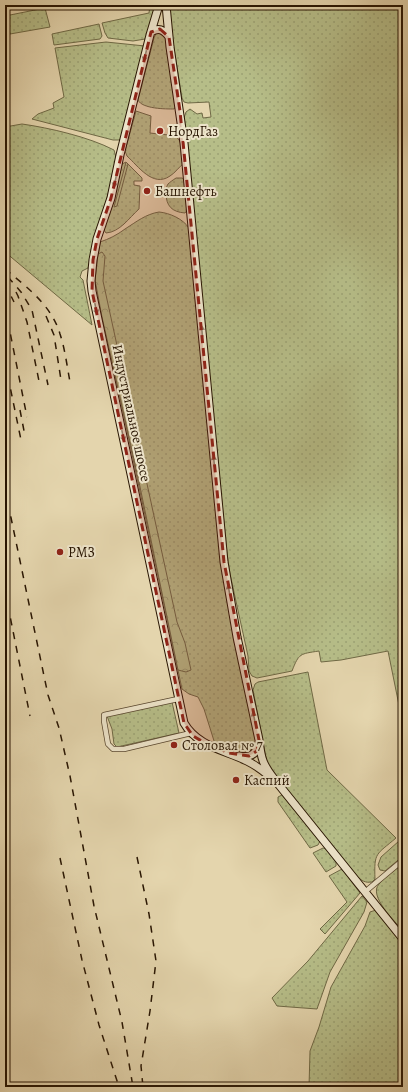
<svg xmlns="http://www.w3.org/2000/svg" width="408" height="1092" font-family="Alegreya,serif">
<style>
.grass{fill:url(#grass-dots);stroke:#6f6945}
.forest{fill:url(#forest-crowns);stroke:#6f6945}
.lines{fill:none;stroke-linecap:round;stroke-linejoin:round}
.street-casing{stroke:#57452d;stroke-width:6}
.secondary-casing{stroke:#281502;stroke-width:9}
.street{stroke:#ede4ca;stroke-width:4.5}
.secondary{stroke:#ede4ca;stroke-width:7}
.rail{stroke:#281502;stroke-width:1.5;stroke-dasharray:7 7;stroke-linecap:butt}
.oneway{fill:#948770}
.marked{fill:#8f2418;fill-opacity:0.2;stroke:#8f2418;stroke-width:3;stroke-dasharray:8 5;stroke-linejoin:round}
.poi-dot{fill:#8f2418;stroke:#ede4ca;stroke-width:1.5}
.labels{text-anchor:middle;stroke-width:4;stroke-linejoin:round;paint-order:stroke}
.poi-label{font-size:14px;fill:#281502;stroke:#ede4ca;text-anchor:start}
.street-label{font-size:14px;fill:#281502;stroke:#ede4ca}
</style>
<defs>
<pattern id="grass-dots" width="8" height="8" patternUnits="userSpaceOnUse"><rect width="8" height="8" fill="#b6bd88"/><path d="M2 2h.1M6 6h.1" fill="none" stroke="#9ca274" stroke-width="1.8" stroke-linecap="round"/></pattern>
<pattern id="forest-crowns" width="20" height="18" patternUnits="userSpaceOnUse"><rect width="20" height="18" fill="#b6bd88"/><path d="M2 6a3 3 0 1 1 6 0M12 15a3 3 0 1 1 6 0" fill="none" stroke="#9ca274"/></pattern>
</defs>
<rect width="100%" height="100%" fill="#e4d5ad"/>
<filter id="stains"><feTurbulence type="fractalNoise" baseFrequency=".005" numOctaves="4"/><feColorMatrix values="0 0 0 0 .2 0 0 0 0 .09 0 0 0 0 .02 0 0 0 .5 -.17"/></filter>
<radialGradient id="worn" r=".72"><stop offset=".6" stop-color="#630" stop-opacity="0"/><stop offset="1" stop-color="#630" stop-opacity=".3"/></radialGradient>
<path class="grass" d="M150,5H157L148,35L145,39L133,41L108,38L105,33L102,23L149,13Z
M169,5H403V725L388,651L341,660L321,662L319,651C300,654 299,653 292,671L257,678L252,676L249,671L248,656L230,574L227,553L184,118L186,112L190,109L197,114L202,113L203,118L211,117L209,102L188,103L184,102L182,98L172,36Z
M45,8L50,27L10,34L9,29L5,30V16Z
M99,24L102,36L100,39L54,45L52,34Z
M157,31L166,37L177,105L174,109C166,109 142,109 138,100L154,38Z
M106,42L145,46L123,137L119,140H113L32,119L38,114L54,108L53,103L64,97L55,48Z
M136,111L151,116L150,133C180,137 180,131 184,163C179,167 175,173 170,176C153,188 138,166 127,156L125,151Z
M22,124C50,128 89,137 114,150L117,161L88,268L82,271L80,277L83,280L92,325L5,252V127Z
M126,162L142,178V181H134V185L140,186L139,209C129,218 120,232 106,233L104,230L122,164Z
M176,178H182L186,180L188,209L185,213C172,212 166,206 166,193C166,190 166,187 168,184C170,182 173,180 176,178Z
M159,212C170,213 183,219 189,228L221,559L257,741L253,751C240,754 227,748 215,744L204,709L198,697L189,694L182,689L95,280L100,242C109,239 117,235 125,229C136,222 146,214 159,212Z
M308,672L327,770L396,838C376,855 374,852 375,879L372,882C365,883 362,881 357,876L271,772L267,763L253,690L255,684L258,682Z
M172,702L179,733L117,747L114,744L112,729L107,716Z
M282,795L320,841L318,845L310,848L278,802V797Z
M399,841L402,843H403V856L385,871L380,870L378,865L381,857Z
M323,848L327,849L336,862V866L326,872L313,853Z
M403,864V931C395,921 368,896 379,884C385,876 395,870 403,864Z
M342,869L360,893L325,934L320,929L347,902L329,876Z
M362,896L367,902L364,912L330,972L317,1009L277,1006L272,998L308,961Z
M376,910L403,943V1087H309L310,1051L319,1027L331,987L365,926L370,912Z"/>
<path class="forest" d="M126,162L128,164L117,206L114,207Z
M102,252L105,256L103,281L177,622L185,643L191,670L186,672L178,670L139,482L102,317L95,280L98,254Z"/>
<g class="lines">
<g class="street-casing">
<path id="street" d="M178,699L104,715V721L108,744L113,749H124L191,733
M366,891L403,860"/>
</g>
<g class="secondary-casing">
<path id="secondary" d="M159,5L150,35L120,155L111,198L97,239L93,260L91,281L92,291L184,723C197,746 224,750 247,761C255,765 262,770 268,775
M166,5L170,47L184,143L224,562L237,637L259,740C261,759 263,765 275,780L403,939
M151,32C159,27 164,30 169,37
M239,756C249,758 256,755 258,745"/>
</g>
<use href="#street" class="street"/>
<use href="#secondary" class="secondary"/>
<path class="rail" d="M5,269C27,287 52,306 60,334C65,349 67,366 70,382
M8,277L21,292L32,310L48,385
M5,284L14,302
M16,292L18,296L27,322L40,386
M5,307L27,417
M46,316L54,335L61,380
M5,362L21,440
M20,410L25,436
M5,489L48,695L59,728L70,776L94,906L122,1022L133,1087
M5,591L30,716
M137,857L149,914L156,961L150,1011L141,1066L143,1087
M60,858L82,960L99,1025L119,1087"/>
</g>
<defs><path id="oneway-solid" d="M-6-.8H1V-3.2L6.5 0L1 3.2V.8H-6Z"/></defs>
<g class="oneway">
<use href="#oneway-solid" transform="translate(145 56) rotate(104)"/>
<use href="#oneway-solid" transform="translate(115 182) rotate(101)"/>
<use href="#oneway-solid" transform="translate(96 309) rotate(78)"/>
<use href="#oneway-solid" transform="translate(202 331) rotate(-95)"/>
<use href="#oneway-solid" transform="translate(123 436) rotate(78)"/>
<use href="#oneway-solid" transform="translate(214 461) rotate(-95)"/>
<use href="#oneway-solid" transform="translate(229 590) rotate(-100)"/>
<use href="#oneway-solid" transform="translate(254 717) rotate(-102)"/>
</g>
<path class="marked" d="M160,29L169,37L180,111L224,562L259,740L257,751L249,756L229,753L205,743L193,736L184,723L92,291L93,260L97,239L111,198L151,32Z"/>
<g class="poi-dot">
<circle cx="160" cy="131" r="4"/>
<circle cx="147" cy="191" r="4"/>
<circle cx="60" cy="552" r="4"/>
<circle cx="174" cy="745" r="4"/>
<circle cx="236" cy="780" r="4"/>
</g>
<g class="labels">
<g class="poi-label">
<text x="168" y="136">НордГаз</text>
<text x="155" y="196">Башнефть</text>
<text x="68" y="557">РМЗ</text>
<text x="182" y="750">Столовая № 7</text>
<text x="244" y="785">Каспий</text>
</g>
<g class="street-label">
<text transform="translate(132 413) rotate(78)" y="5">Индустриальное шоссе</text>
</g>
</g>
<rect width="408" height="1092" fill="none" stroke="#e4d5ad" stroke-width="20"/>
<rect x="6" y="6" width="396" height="1080" fill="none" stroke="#281502" stroke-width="2"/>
<rect x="10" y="10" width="388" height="1072" fill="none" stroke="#281502"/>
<rect width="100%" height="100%" filter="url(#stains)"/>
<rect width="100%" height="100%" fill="url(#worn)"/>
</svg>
